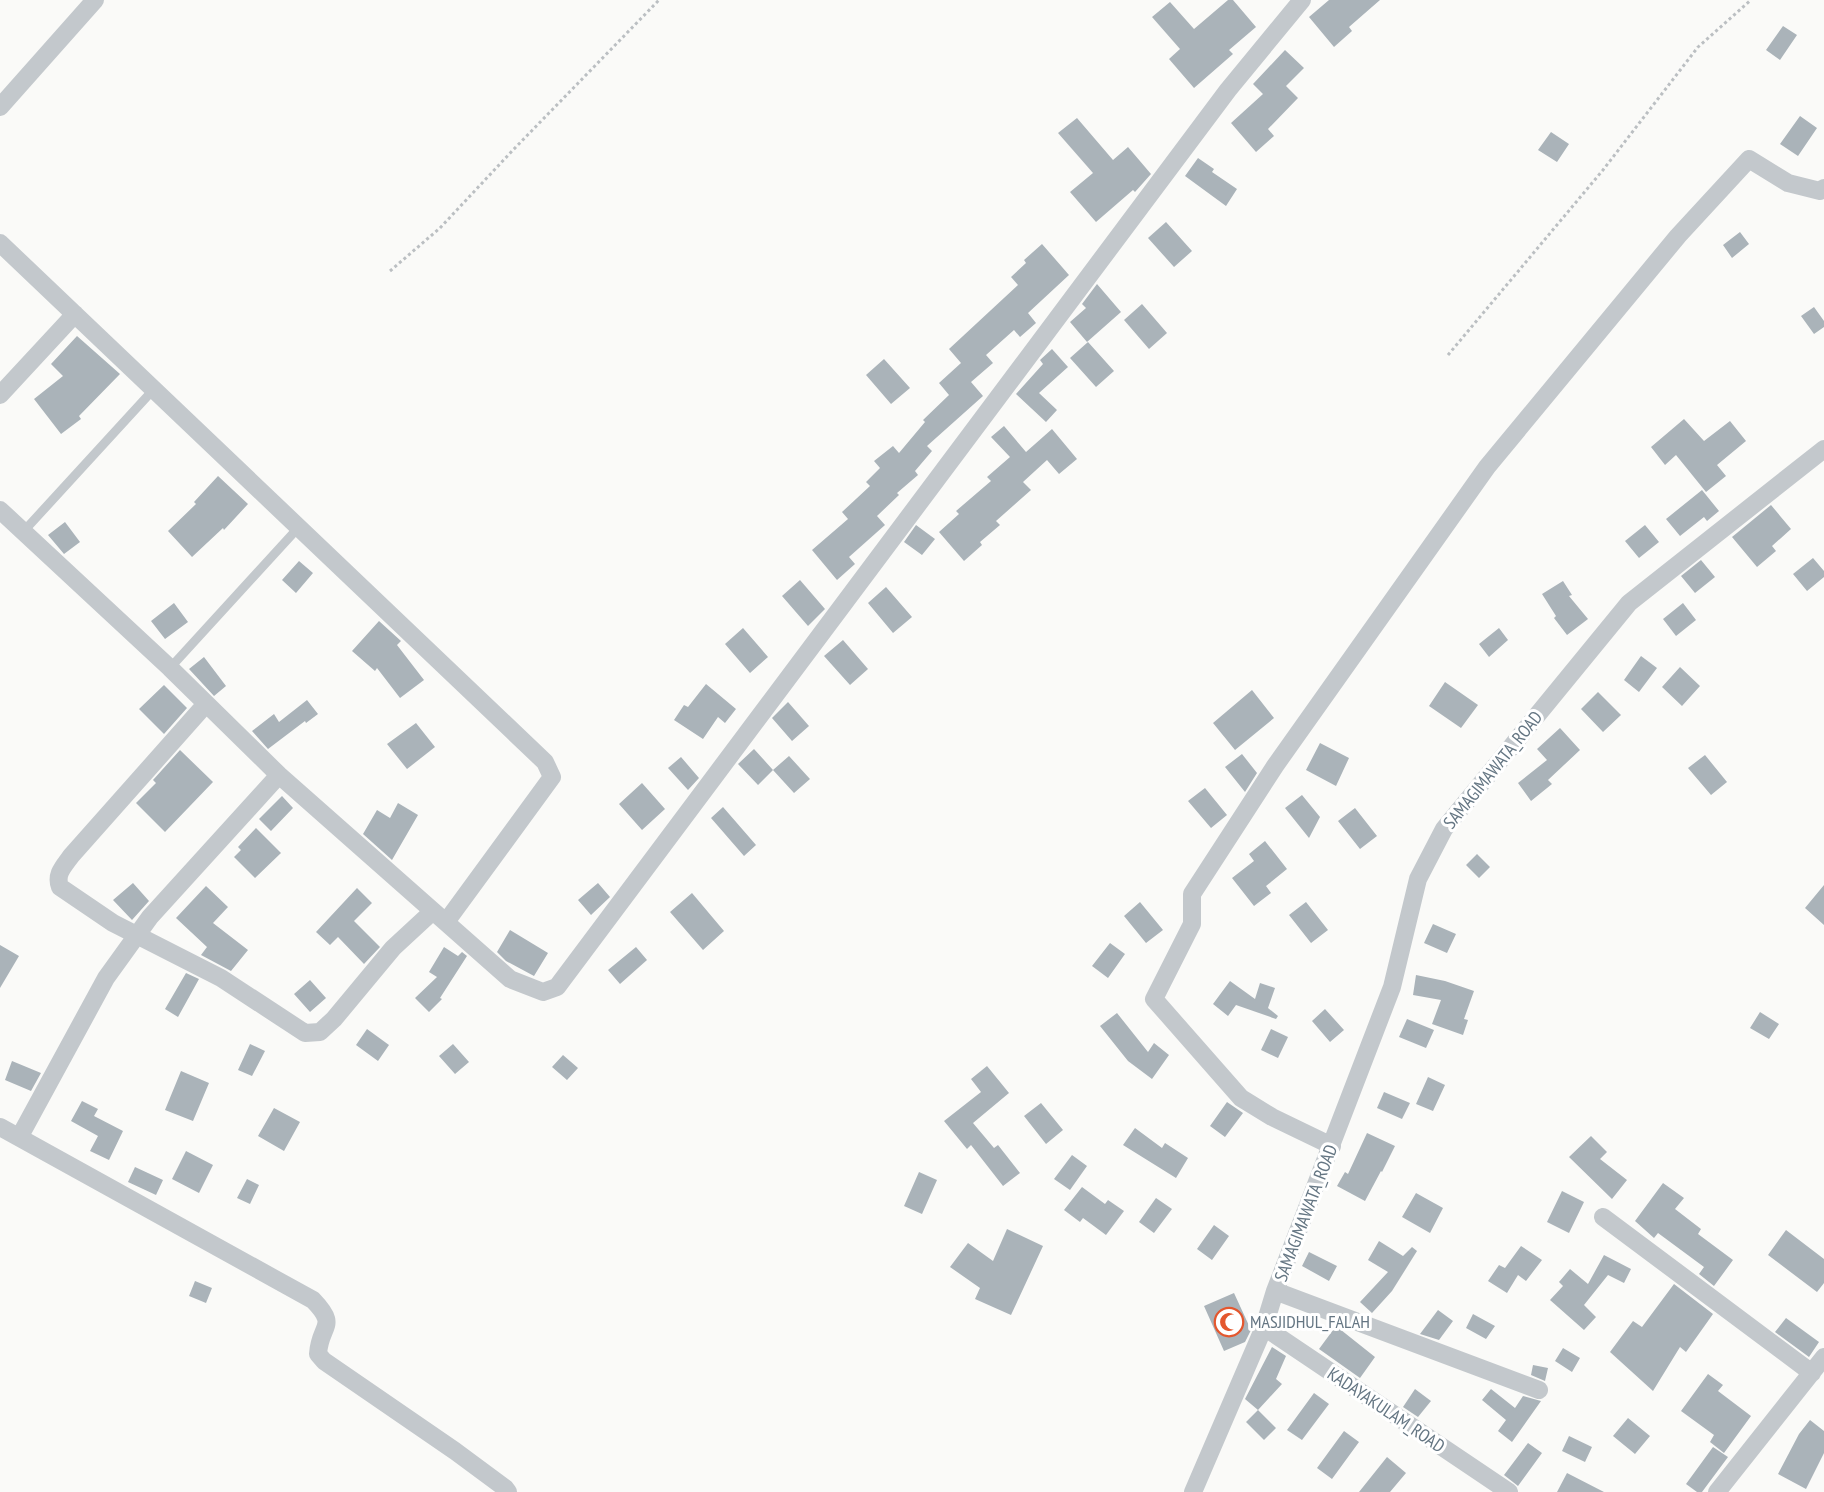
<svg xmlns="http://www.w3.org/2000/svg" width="1824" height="1492" font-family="'PT Sans Narrow',sans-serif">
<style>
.building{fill:#aab3b9}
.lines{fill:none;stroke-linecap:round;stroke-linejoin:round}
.path{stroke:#bbbfc2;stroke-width:3;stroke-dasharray:3 3;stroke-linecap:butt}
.service{stroke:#c3c8cc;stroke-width:9}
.minor{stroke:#c3c8cc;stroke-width:18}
.labels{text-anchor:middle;stroke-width:6;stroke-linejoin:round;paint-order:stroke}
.street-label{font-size:18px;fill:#657683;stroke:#fff}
.poi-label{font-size:18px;fill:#657683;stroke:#fff;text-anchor:start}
</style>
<rect width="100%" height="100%" fill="#fafaf8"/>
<path class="building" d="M1228,0H1233L1256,27L1229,50L1233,54L1194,88L1169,59L1180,49L1152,17L1170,2L1194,29Z
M1329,0H1380L1349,27L1352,31L1334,47L1309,17Z
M1783,26L1797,35L1780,60L1766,50Z
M1285,50L1304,68L1286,86L1298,98L1268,129L1274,136L1256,152L1231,123L1263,94L1253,84Z
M1800,116L1817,128L1798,156L1780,144Z
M1077,118L1113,160L1128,147L1151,174L1135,192L1133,190L1096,222L1070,192L1093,173L1058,133Z
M1551,132L1569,144L1557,162L1538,150Z
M1198,158L1214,169L1212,172L1237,189L1226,206L1185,176Z
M1166,222L1192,251L1174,267L1148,238Z
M1740,232L1749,244L1732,258L1723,245Z
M1042,244L1069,275L1028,313L1036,323L1020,337L1014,330L986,355L993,363L971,382L983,396L927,446L932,451L915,471L918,475L897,493L899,495L877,516L885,525L849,557L855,564L837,580L812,550L848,519L842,512L870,486L866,482L880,468L874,461L893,446L899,453L925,422L923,420L949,395L939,383L961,363L949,349L1018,285L1011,277L1026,263L1024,260Z
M1097,284L1121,312L1087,342L1070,322L1086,308L1082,304Z
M1142,304L1167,333L1149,349L1124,320Z
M1814,307L1824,321V327L1814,334L1801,316Z
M77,336L120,374L79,416L81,419L61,434L34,399L63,376L51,364Z
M1088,342L1114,371L1096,387L1070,358Z
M1052,349L1068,367L1039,393L1057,410L1046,422L1016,394L1043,364L1040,360Z
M884,359L910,388L891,404L866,375Z
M1684,419L1704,441L1730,421L1746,441L1717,465L1726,476L1706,492L1676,455L1665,465L1651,447Z
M1004,426L1026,452L1052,429L1077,459L1059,474L1047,460L1023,482L1031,490L996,521L1000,525L980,542L982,545L964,561L939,532L959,514L956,511L991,481L987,477L1010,457L991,437Z
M218,476L248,504L224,530L223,528L192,557L168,531L196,504L194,502Z
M1702,490L1719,511L1707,521L1704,517L1680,536L1666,519Z
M1771,505L1791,529L1772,546L1776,551L1757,567L1732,537Z
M65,522L80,542L64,554L48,535Z
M916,525L935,539L922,555L904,542Z
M1645,525L1659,542L1639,558L1625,541Z
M1813,558L1824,571V577L1807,591L1793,574Z
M1701,560L1715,577L1695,593L1681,576Z
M299,561L313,573L296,593L282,580Z
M800,580L825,609L808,626L782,596Z
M1563,581L1572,595L1569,596L1588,619L1567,635L1554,618L1556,616L1542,594Z
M886,587L912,617L893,633L868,603Z
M174,603L188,622L165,639L151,621Z
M1683,603L1696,620L1676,636L1663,619Z
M379,621L401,641L397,645L424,680L400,698L377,668L375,671L352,651Z
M743,628L768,657L750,673L725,644Z
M1499,628L1508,640L1489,657L1479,644Z
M843,640L868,669L850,685L824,656Z
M1641,656L1657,668L1639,692L1624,680Z
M204,657L226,686L214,696L189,669Z
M1680,667L1700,686L1682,706L1662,687Z
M1445,682L1478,705L1461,728L1429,706Z
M706,684L736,709L725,723L718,717L703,739L674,720L684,705L688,707Z
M164,685L187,708L164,734L139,709Z
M1252,690L1274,718L1235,750L1213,723Z
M1598,692L1621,715L1603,732L1581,709Z
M307,700L318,714L306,723L305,721L268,749L252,731L274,714L279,722Z
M788,702L809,726L792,741L772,718Z
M416,723L435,747L407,769L387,744Z
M1560,728L1580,750L1548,780L1552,784L1531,801L1518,783L1547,760L1537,749Z
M1320,743L1349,758L1336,786L1306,770Z
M754,749L773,770L758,785L738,764Z
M180,750L213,782L165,832L136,803L156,783L153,780Z
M1242,754L1257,773L1245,792L1225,767Z
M1705,755L1727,782L1711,795L1688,768Z
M789,756L810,779L794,793L773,770Z
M681,757L699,778L688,790L668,768Z
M642,783L665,809L642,830L619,804Z
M1205,788L1227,815L1211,828L1188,801Z
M1302,795L1320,817L1309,838L1285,808Z
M282,796L293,808L271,831L259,819Z
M398,803L418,815L392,860L363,834L377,810L390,818Z
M723,807L756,845L744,856L711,818Z
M1355,808L1377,836L1360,849L1338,821Z
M256,828L281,853L255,878L234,857L241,850L238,847Z
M1265,841L1287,869L1266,886L1271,893L1254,906L1232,878L1254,861L1249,854Z
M1477,854L1490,867L1479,878L1466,865Z
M133,883L149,901L132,920L113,900Z
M598,883L610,897L591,915L578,900Z
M1824,885V925L1805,908Z
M206,886L228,907L213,923L248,950L231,971L201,955L207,947L176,918Z
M357,888L372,903L354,921L380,947L364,964L338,937L330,945L316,932Z
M692,893L724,931L703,950L670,912Z
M1140,902L1163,930L1146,943L1124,916Z
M1306,902L1328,930L1311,943L1289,915Z
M1433,924L1456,934L1447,953L1424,943Z
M510,930L548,953L534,976L506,961L497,952Z
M1110,943L1125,954L1108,978L1092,966Z
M0,945L19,956L0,988Z
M444,947L458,956L462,952L467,956L440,998L442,999L429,1012L415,998L437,977L429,972Z
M636,947L647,960L620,984L608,970Z
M186,973L199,979L178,1017L165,1009Z
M1416,975L1445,981L1474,991L1464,1019L1468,1020L1463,1035L1432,1024L1441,1000L1413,995Z
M310,980L326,998L310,1012L294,994Z
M1230,981L1255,999L1260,983L1275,988L1268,1008L1278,1016L1276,1019L1236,1005L1228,1016L1213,1004Z
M1325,1009L1344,1030L1330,1042L1312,1021Z
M1760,1012L1779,1024L1769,1039L1750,1028Z
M1117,1013L1148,1052L1154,1043L1169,1055L1152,1079L1128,1061L1100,1026Z
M1407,1019L1434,1030L1426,1048L1399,1037Z
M367,1029L389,1045L378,1061L356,1045Z
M1271,1029L1288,1037L1278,1058L1261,1050Z
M250,1044L265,1051L252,1076L238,1070Z
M453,1044L469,1062L455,1074L439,1056Z
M563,1055L578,1068L567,1080L552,1067Z
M12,1061L41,1073L31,1091L5,1080Z
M987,1066L1009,1093L973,1123L994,1148L998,1145L1020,1173L1003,1186L971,1145L967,1149L944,1121L981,1092L971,1079Z
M181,1071L209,1083L193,1121L165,1110Z
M1428,1077L1445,1085L1433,1111L1416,1104Z
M1384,1092L1410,1103L1402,1119L1377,1108Z
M82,1101L98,1109L94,1116L123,1131L109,1160L90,1151L98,1136L71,1121Z
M1227,1102L1243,1113L1225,1137L1210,1126Z
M1041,1103L1063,1130L1046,1144L1024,1116Z
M274,1108L300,1122L284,1151L258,1136Z
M1135,1128L1162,1148L1165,1143L1188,1158L1176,1178L1123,1145Z
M1367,1133L1395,1146L1382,1172L1381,1171L1365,1201L1337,1186L1345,1172L1348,1174Z
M1591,1136L1607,1152L1600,1159L1627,1180L1612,1199L1569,1157Z
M186,1151L213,1165L199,1193L172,1179Z
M1072,1155L1087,1166L1070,1190L1054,1179Z
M135,1167L163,1180L156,1195L128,1182Z
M919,1172L937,1180L922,1214L904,1206Z
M247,1179L259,1185L250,1204L237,1198Z
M1663,1183L1684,1198L1675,1209L1701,1229L1698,1234L1733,1260L1714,1286L1699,1274L1704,1267L1658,1233L1654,1238L1635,1221Z
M1082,1187L1105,1204L1108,1200L1124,1211L1106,1235L1083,1218L1080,1222L1064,1210Z
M1562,1191L1584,1202L1569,1233L1547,1222Z
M1416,1193L1443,1208L1430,1233L1402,1217Z
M1156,1198L1172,1209L1154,1233L1139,1222Z
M1214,1225L1229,1236L1212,1260L1197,1249Z
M1007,1229L1043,1246L1011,1315L975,1299L980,1288L950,1267L968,1243L993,1261Z
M1786,1230L1824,1259V1283L1817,1292L1768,1255Z
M1379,1241L1403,1256L1412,1247L1417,1251L1392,1291L1372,1313L1360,1302L1388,1272L1368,1260Z
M1521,1246L1542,1260L1526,1281L1518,1275L1507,1293L1488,1281L1499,1265L1505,1268Z
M1309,1252L1337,1266L1329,1281L1302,1266Z
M1604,1255L1631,1269L1624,1283L1608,1275L1584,1305L1596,1317L1584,1330L1550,1300L1563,1286L1559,1282L1570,1269L1588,1284Z
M195,1281L212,1288L206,1303L189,1296Z
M1674,1284L1713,1314L1686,1352L1680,1347L1653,1391L1610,1352L1633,1321L1642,1327Z
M1234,1293L1251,1330L1245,1342L1224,1351L1204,1306Z
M1438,1310L1453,1321L1439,1340L1420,1334Z
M1473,1314L1495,1326L1486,1339L1466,1328Z
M1786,1318L1819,1342L1809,1357L1775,1332Z
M1336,1326L1375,1357L1360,1378L1319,1349Z
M1272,1347L1286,1356L1276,1379L1282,1384L1258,1410L1245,1399Z
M1563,1348L1580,1358L1572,1372L1555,1361Z
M1533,1365L1548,1368L1545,1381L1531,1375Z
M1708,1374L1723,1385L1718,1391L1751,1416L1724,1453L1710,1442L1714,1435L1681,1411Z
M1415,1389L1431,1401L1418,1417L1403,1407Z
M1491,1389L1515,1408L1523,1396L1541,1401L1512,1442L1498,1431L1506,1420L1482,1400Z
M1314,1393L1329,1404L1302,1440L1287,1430Z
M1258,1410L1276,1428L1264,1440L1246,1422Z
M1628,1418L1650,1436L1635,1454L1613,1436Z
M1810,1420L1824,1431V1453L1806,1489L1778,1474L1799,1434Z
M1344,1431L1359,1442L1332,1479L1317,1468Z
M1569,1436L1592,1447L1585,1462L1562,1451Z
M1528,1443L1542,1453L1518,1486L1504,1475Z
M1713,1447L1728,1457L1702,1492H1697L1686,1484Z
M1387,1457L1406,1473L1390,1492H1359Z
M1567,1473L1604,1492H1557Z"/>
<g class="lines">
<path class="path" d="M390,271L440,228L513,150L659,0
M1448,355L1603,170L1698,47L1751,0"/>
<path class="service" d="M23,532L154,389
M170,668L298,528"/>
<path class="minor" d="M0,107L95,0
M0,243L545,762L552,777L446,922
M0,395L75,314
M0,510L170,668L279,775L510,979L543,992L557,987L1228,90L1302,0
M205,705L71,856C64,866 55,874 60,887L113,923L221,978L305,1033L320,1032L334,1019L393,948L433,911
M0,1127L313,1300C339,1327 320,1324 318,1354L324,1361L455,1451L505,1488L508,1492
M20,1136L106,978L150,917L279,775
M1332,1146L1272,1117L1241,1098L1154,999L1192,924V894L1275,766L1487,467L1678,236L1749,159L1788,183L1820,191L1824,188
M1603,1217L1812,1373
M1275,1291L1539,1390
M1264,1327L1509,1492
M1193,1492L1264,1327L1275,1291L1392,987L1418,879L1444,829L1629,603L1824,449
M1717,1492L1824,1357"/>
</g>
<defs>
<g id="mosque-ring" transform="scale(1.5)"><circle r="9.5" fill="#fff" stroke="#e4572e" stroke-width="1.5"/><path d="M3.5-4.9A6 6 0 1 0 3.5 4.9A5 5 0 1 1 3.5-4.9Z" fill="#e4572e"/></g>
</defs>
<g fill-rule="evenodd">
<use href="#mosque-ring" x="1229" y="1322"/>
</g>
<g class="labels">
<g class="street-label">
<text transform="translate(1493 770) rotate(-51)" y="6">SAMAGIMAWATA_ROAD</text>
<text transform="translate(1306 1213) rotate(-69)" y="6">SAMAGIMAWATA_ROAD</text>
<text transform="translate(1386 1410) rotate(34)" y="6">KADAYAKULAM_ROAD</text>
</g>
<g class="poi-label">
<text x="1250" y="1328">MASJIDHUL_FALAH</text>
</g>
</g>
</svg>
